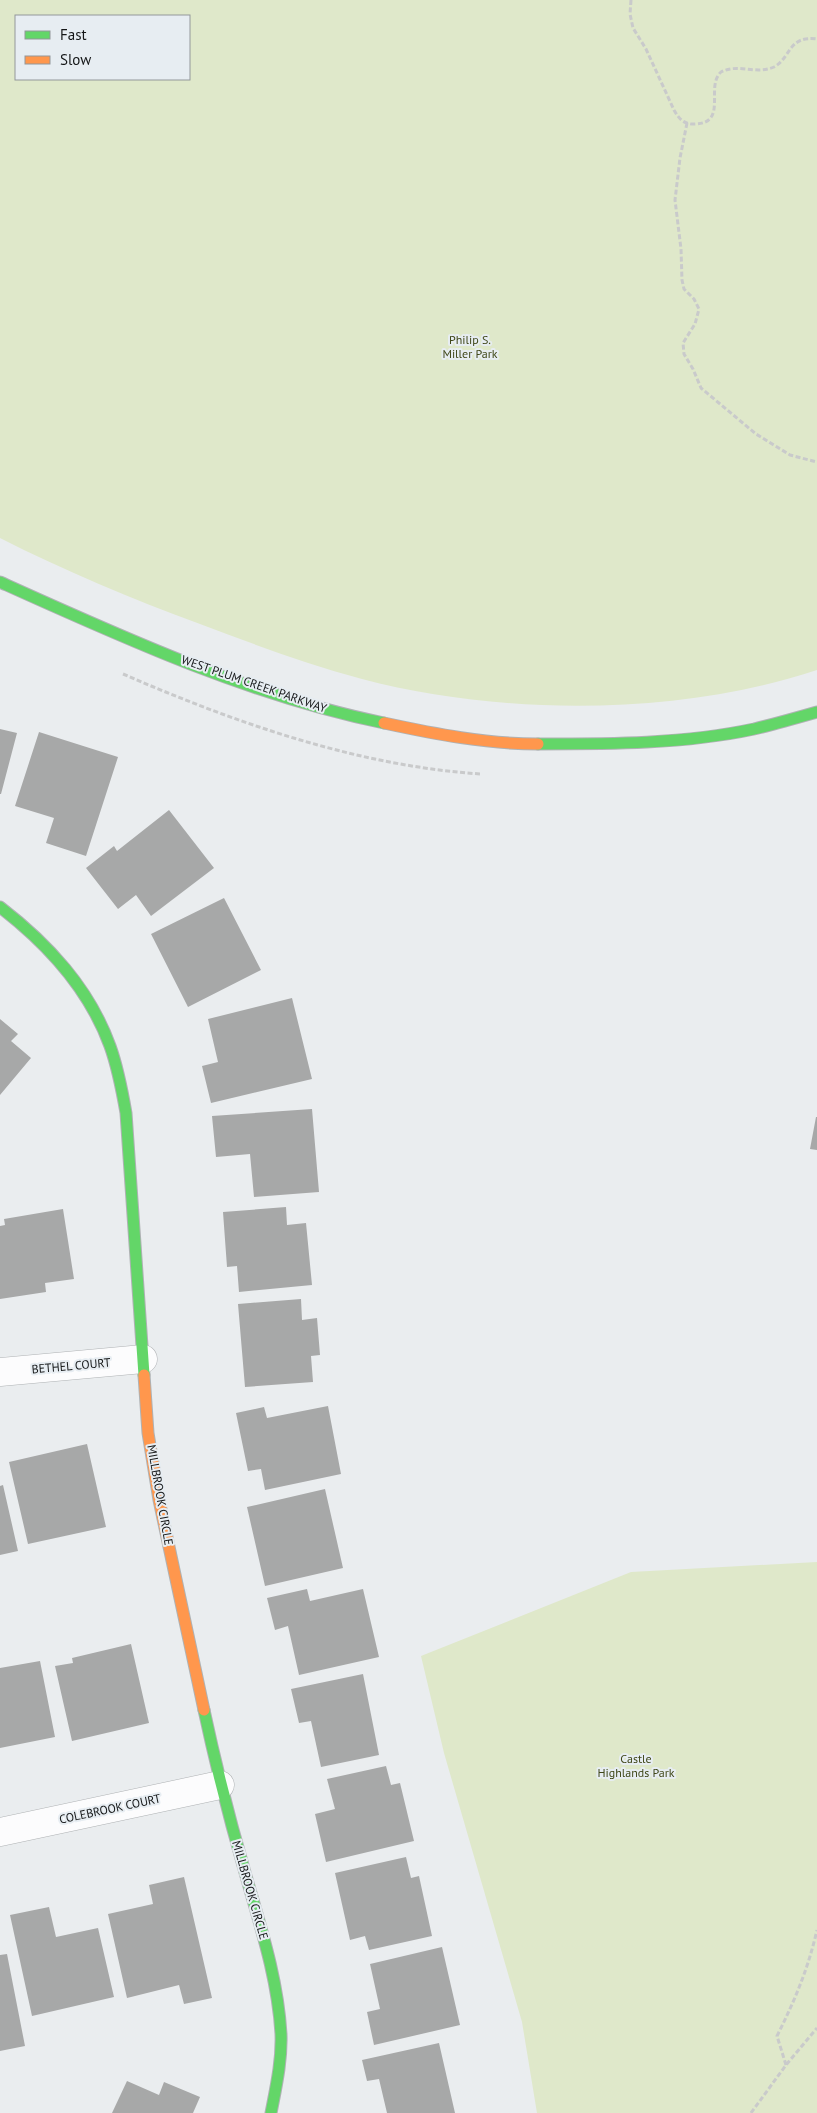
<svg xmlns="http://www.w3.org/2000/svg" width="817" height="2113" font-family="'PT Sans',sans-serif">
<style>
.green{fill:#dfe8ca;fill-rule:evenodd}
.building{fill:#a7a8a8}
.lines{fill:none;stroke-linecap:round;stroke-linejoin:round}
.street-casing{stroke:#afb2b4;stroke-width:29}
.fast-casing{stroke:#afb2b4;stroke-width:13}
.slow-casing{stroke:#afb2b4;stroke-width:13}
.path{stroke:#c9cacb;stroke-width:3;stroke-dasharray:5 2.5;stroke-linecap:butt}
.street{stroke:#fcfcfd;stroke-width:28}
.fast{stroke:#63d668;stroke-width:11}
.slow{stroke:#ff974d;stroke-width:11}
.labels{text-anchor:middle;stroke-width:4;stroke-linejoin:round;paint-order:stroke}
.park-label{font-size:12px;fill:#3e4617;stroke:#e7edf2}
.street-label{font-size:12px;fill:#141617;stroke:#e7edf2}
</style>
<rect width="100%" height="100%" fill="#eaedef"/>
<path class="green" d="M0,0H817V670C678,716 502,716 362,679C306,664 253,644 200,624C132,599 65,571 0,538ZM189,16V79H16V16Z
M817,1562V2113H537L522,2022L444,1753L421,1656L631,1572Z"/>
<path class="building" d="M0,729L17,733L1,794H0Z
M39,732L118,757L86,856L46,843L54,818L15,806Z
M169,810L214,868L151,916L136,895L118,909L86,868L114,846L117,851Z
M224,898L261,970L188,1007L151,934Z
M292,998L312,1079L211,1103L202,1066L218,1062L208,1019Z
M0,1019L18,1034L11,1041L31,1058L0,1095Z
M312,1109L319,1192L254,1197L250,1154L216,1157L212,1116Z
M816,1117H817V1150L810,1149Z
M286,1207L287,1225L306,1223L312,1285L239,1292L237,1266L227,1267L223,1212Z
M63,1209L74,1279L45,1283L46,1292L0,1299V1226L5,1225L4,1219Z
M301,1299L302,1320L317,1318L320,1355L311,1356L313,1382L245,1387L238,1304Z
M328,1406L341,1474L265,1490L261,1469L248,1471L236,1413L264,1407L267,1418Z
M87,1444L106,1527L28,1544L9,1462Z
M3,1485L18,1551L0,1555V1486Z
M325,1489L343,1568L265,1586L247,1507Z
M307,1589L310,1601L363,1589L379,1657L299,1675L288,1626L275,1630L267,1598Z
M131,1644L149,1723L72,1741L55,1666L73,1663L72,1658Z
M40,1661L55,1737L0,1748V1668Z
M363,1674L379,1755L321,1767L311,1721L299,1723L291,1689Z
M386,1766L391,1785L400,1783L414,1841L326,1862L315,1814L335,1809L327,1779Z
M406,1857L411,1878L419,1876L432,1936L369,1950L365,1936L350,1940L335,1873Z
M184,1877L212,1998L184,2004L179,1985L127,1998L108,1914L153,1904L149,1885Z
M49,1907L56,1937L98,1928L114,1997L32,2016L10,1915Z
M442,1947L460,2025L374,2045L367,2012L380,2009L370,1964Z
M7,1954L25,2046L0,2051V1955Z
M439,2043L455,2113H387L379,2079L367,2081L362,2060Z
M127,2081L159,2095L164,2082L200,2097L193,2113H112Z"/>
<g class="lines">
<g class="street-casing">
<path id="street" d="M0,1372L143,1359
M0,1832L220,1785"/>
</g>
<g class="fast-casing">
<path id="fast" d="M0,582C124,638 251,696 384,723
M538,744C610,744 684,744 754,729C775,724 796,718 817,712
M0,907C48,944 89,988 110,1046C118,1068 122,1090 126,1113L144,1375
M204,1710C216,1766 230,1821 246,1876C261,1928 278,1980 281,2034C282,2061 276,2087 271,2113"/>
</g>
<g class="slow-casing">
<path id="slow" d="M384,723C435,734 487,744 538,744
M144,1375L148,1433L159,1500L204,1710"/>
</g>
<path class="path" d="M631,0L630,14L633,28L646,49L674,110C679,119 684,125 696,124C728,122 705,87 721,72C738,63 756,75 774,67C791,58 788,35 817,39
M687,123L680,158L675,200L681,249L682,280L684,289L694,299L699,309L695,324L683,343L684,354L693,369L701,388L756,434L790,455L817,462
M123,674C236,723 358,766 481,774
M786,2065L777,2036C795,2000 808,1969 817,1930
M751,2113L786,2065L817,2028"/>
<use href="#street" class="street"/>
<use href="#fast" class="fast"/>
<use href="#slow" class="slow"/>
</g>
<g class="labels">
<g class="park-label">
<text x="470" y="344">Philip S.<tspan x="470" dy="14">Miller Park</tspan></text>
<text x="636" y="1763">Castle<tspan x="636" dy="14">Highlands Park</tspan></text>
</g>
<g class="street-label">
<text transform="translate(254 684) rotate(19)" y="4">WEST PLUM CREEK PARKWAY</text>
<text transform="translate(71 1366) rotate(-5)" y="4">BETHEL COURT</text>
<text transform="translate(160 1495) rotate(80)" y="4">MILLBROOK CIRCLE</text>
<text transform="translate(110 1809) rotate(-12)" y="4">COLEBROOK COURT</text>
<text transform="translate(250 1890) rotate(74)" y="4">MILLBROOK CIRCLE</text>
</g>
</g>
<rect x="15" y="15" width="175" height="65" fill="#e7edf2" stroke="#93979a"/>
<rect x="25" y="31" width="25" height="8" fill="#63d668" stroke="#93979a"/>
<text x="60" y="40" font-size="15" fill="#141617">Fast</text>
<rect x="25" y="56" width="25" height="8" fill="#ff974d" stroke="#93979a"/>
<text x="60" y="65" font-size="15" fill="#141617">Slow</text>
</svg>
